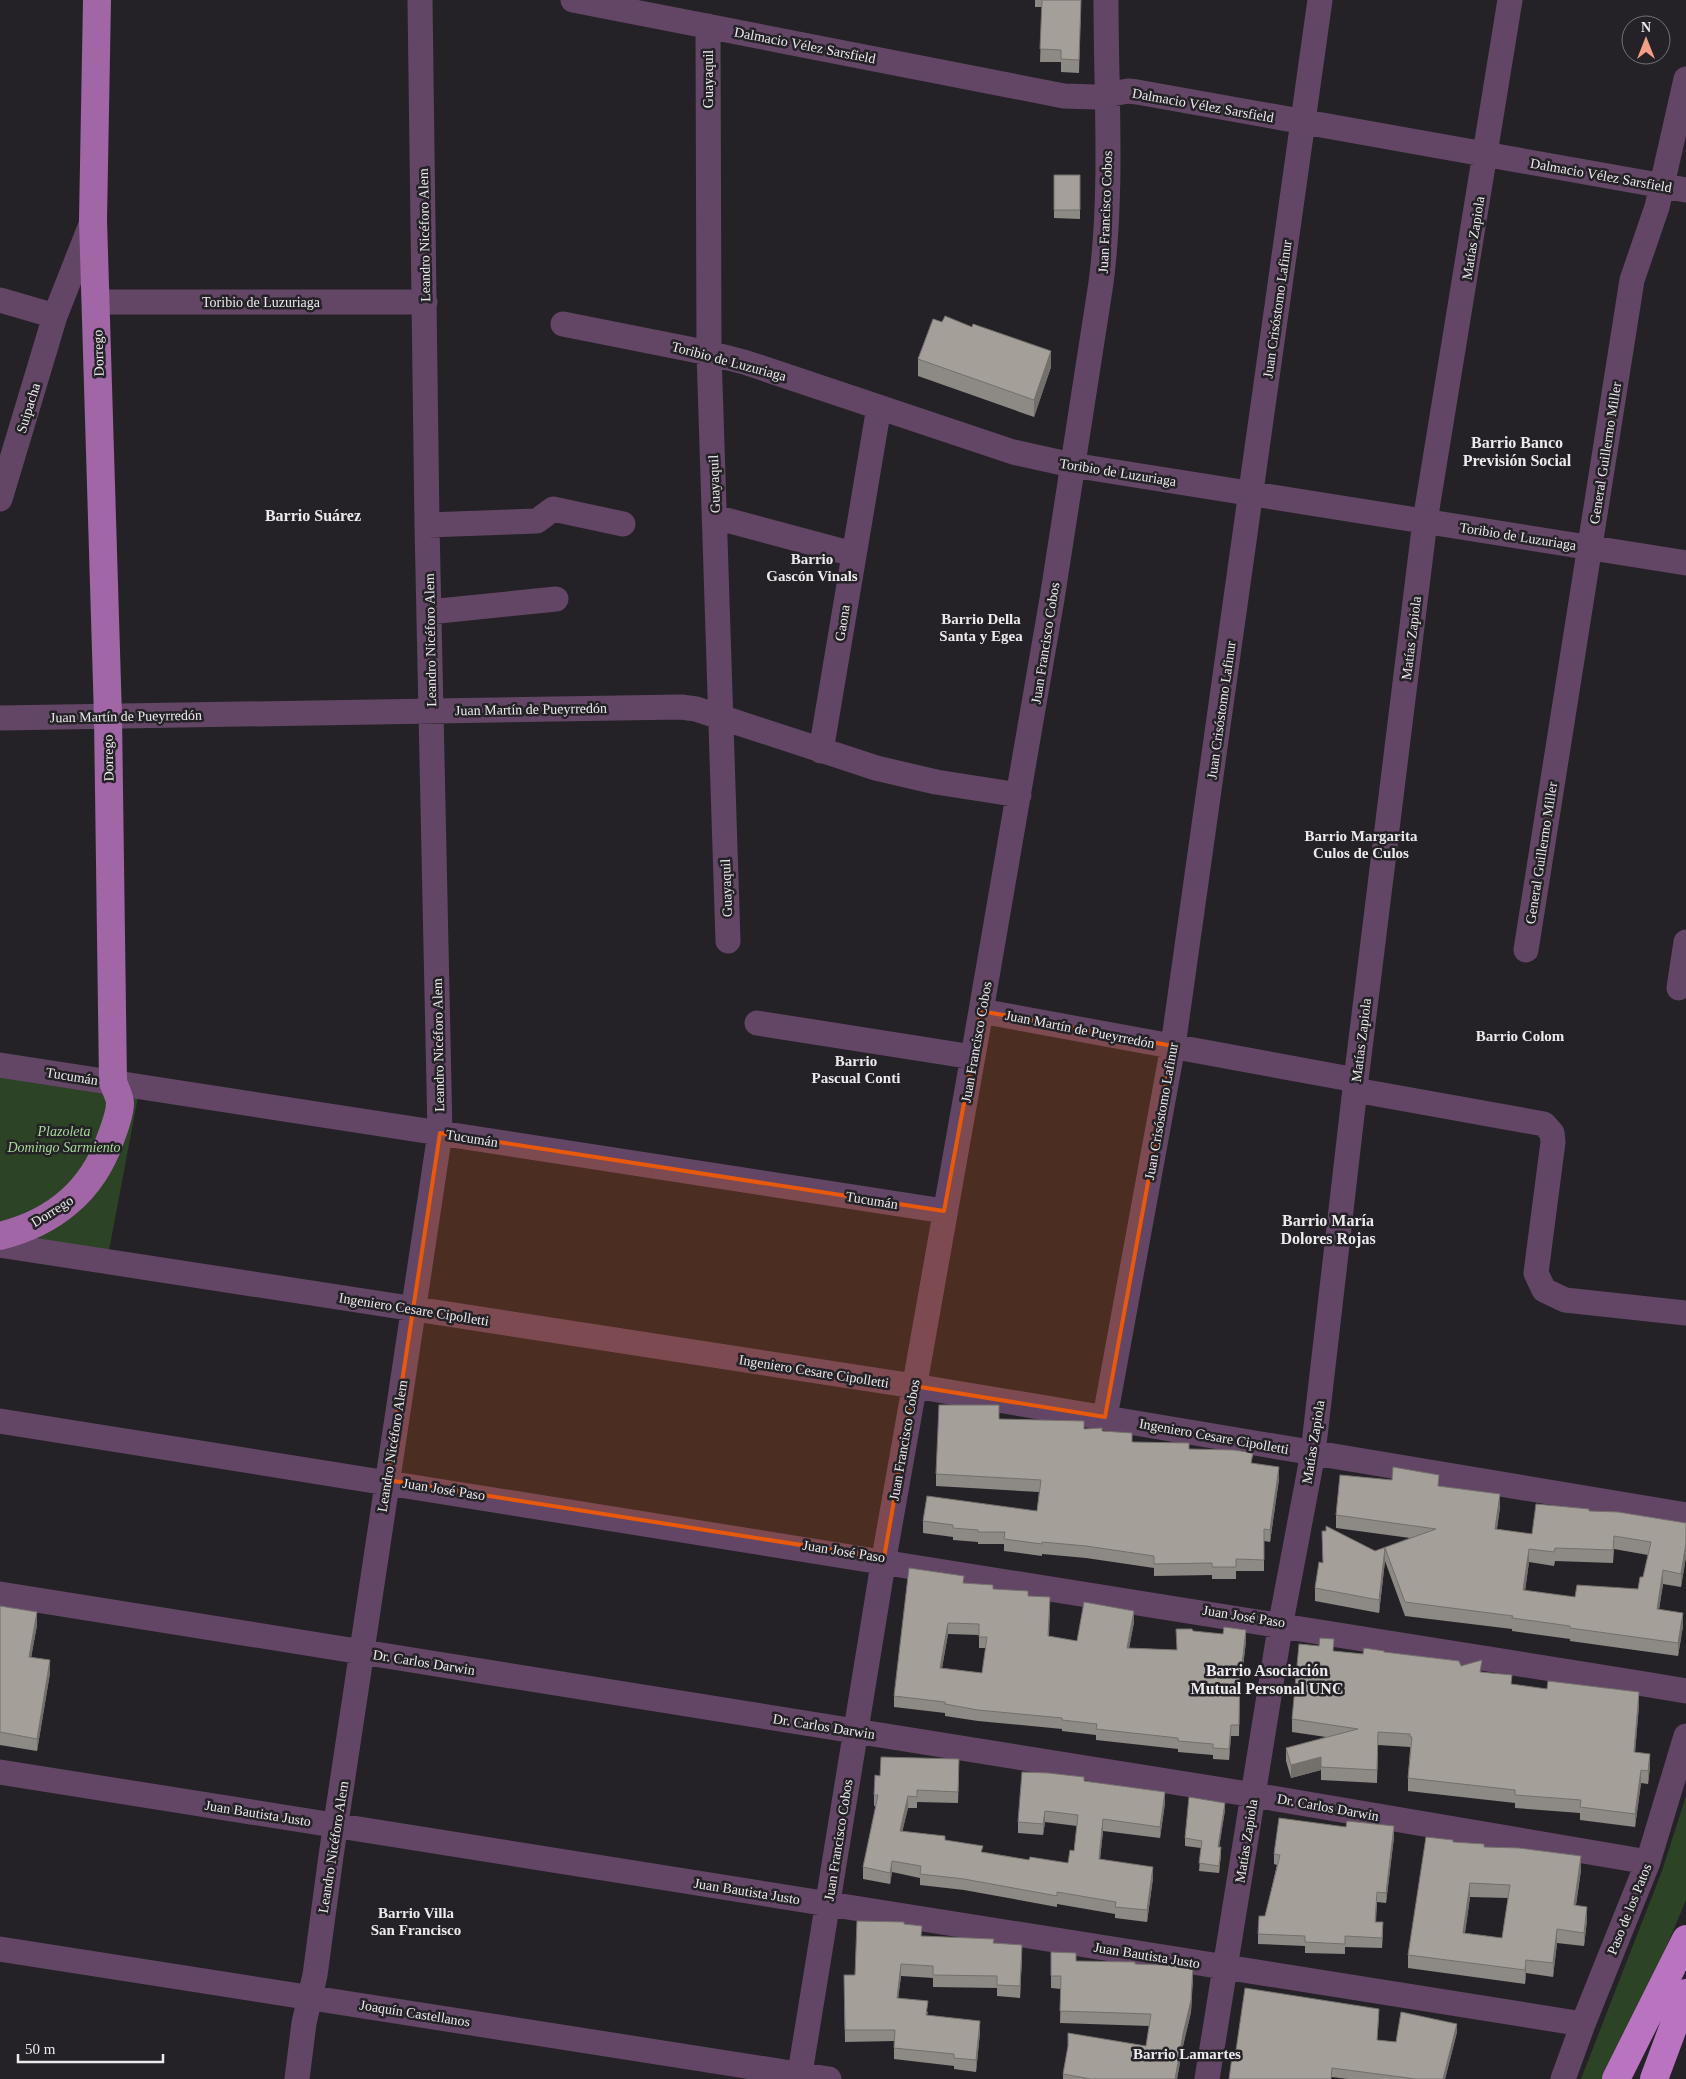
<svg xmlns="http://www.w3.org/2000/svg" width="1686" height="2079" font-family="Georgia,serif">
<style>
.green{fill:#2d4326}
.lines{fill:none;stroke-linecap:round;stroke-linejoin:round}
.minor{stroke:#634665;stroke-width:25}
.major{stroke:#a166a6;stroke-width:28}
.highway{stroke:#ba73c0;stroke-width:28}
.wall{fill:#8d8984;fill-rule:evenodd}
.shaded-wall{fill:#736f6b}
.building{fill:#a49f99;stroke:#736f6b;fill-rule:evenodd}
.marked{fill:#e8590c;fill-opacity:0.2;stroke:#e8590c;stroke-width:4;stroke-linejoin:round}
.labels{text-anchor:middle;stroke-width:5;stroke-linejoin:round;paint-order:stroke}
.street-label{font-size:14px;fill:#eceaed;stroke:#252227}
.park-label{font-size:14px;font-style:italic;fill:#a6d996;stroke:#252227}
.neighbourhood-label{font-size:15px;font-weight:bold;fill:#eceaed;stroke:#252227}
.quarter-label{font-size:16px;font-weight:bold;fill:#eceaed;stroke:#252227}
</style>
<rect width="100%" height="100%" fill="#252227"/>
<path class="green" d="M0,1065L140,1086L107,1261L0,1245Z
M1686,1796V1900L1648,1991L1602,2079H1581L1662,1871Z"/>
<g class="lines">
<path class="minor" d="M573,0L1064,96L1095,97L1128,91L1137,92L1686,190
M708,26L709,353L728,941
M0,300L55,316
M96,302H425
M563,324L709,353L744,362L1013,452L1072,465L1686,563
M0,499L55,316L92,222
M715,517L853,554
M427,525L537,521L553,509L623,524
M429,612L556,599
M0,718L681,707L696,709L876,768L936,782L1019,795
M821,751L879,407
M1526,950L1632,280L1657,207L1686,79
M1679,988L1686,942
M981,1011L1356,1080
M757,1023L973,1057
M0,1065L944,1211
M1355,1090L1544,1124L1552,1133L1553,1142L1536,1273L1544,1290L1565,1300L1686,1313
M0,1245L914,1386L1686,1515
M1105,1417L1173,1046L1320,0
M0,1421C563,1507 1125,1596 1686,1691
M0,1594L1254,1795L1648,1862
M0,1772L1583,2024
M0,1949L829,2079
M297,2079L304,2023L315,1975L331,1856L440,1133L427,525L420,0
M799,2079L884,1558L981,1011L1052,599L1101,283C1113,190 1106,94 1106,0
M1207,2079L1281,1622L1313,1453L1356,1080L1425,521L1510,0
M1563,2079L1583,2024L1648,1862L1686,1736"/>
<path class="major" d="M0,1236C53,1223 92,1191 110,1140C114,1129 120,1115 120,1103C120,1097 115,1088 113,1082L108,717L93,220L97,0"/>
<path class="highway" d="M1616,2079L1686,1939
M1654,2079L1686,1993"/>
</g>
<path class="wall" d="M1035,0H1081L1079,73L1061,72V62H1040L1042,7H1035Z
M1054,175H1080V219L1054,218Z
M918,359L1051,367L1034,417L918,376Z
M999,1419L1102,1431L1132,1442L1189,1449L1253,1463L1279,1479L1270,1542L1264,1541V1571H1236V1579H1212V1575L1154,1576V1568L1086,1558L1042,1554V1556L1004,1551V1544H978V1542L953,1540V1537L923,1533V1521L1037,1511L1039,1492L936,1486V1474Z
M1392,1480L1439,1487L1500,1507L1497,1529L1532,1534L1589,1511L1686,1523V1557L1681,1587L1663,1584L1659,1609L1683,1626L1678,1656L1570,1641V1639L1512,1631V1629L1405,1616L1385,1561L1379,1613L1315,1601V1588L1323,1563L1322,1531L1375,1551L1410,1538L1336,1528V1515ZM1614,1549L1648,1555L1643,1577L1638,1589L1575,1597L1525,1591L1529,1562L1554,1566L1555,1561L1613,1563Z
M964,1584L1028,1596L1050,1608L1049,1636L1077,1641L1134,1622L1129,1648L1177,1650L1193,1631L1246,1641L1242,1675H1240L1239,1736H1231L1229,1760L1213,1759V1755L1178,1752V1749L1096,1740V1735L1062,1731V1729L978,1721L945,1716V1713L894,1707V1696ZM948,1634L979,1635V1648H986L982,1673L942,1668Z
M0,1606L37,1625L31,1657L50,1673L37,1751L0,1745Z
M1319,1646L1334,1651L1363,1654L1384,1652L1461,1666L1482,1672L1512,1684L1639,1705L1635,1752L1650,1767L1648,1784L1641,1783L1635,1827L1580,1820V1813L1515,1808V1803L1408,1791V1778L1410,1750V1747L1378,1745L1377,1783L1321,1780V1770L1291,1778L1286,1761V1748L1326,1737L1292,1732V1719Z
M959,1771L958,1803L917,1802V1808H908L902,1831L945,1840L983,1852L1029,1860L1068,1863L1074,1851L1077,1826L1045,1822L1043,1835L1018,1833V1822L1084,1781L1165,1803L1160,1838L1103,1831L1100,1859L1153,1878L1147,1922L1115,1918V1914L1057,1904V1907L964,1890L920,1885V1878L892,1872L890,1884L863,1879V1867L876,1806H874V1795L880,1776Z
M1225,1810L1219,1847L1221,1854L1219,1873L1199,1871L1201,1848L1185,1846V1838Z
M1394,1837L1386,1903L1377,1902L1376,1922L1383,1933L1382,1948L1345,1947V1954L1305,1953V1946L1258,1944V1934L1265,1916L1277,1865L1274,1864V1854Z
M1453,1842L1484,1847L1581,1870L1576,1905L1587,1920L1584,1946L1557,1943L1553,1977L1526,1973L1525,1984L1408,1968V1955ZM1470,1897L1508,1898L1502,1938L1465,1933Z
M904,1924L922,1936L994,1943L1022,1956L1020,1998L997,1996V1988L933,1987V1978L901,1976L898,1998L928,2012L927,2015L980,2032L976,2072L954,2069V2066L894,2059V2041L845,2042L844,1975H855Z
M1076,1961L1135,1964L1193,1979L1191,2012L1183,2046L1177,2079H1063V2074L1146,2046L1149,2026L1060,2023L1061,1989L1051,1988V1976Z
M1379,2018L1377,2040L1396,2042L1457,2032L1445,2079H1348L1332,2077L1235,2057Z"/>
<path class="shaded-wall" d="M1051,351V367L1034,417V400Z
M1279,1467V1479L1270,1542V1530Z
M1500,1494V1507L1495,1542V1529Z
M1686,1543V1557L1681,1587V1574Z
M1385,1548V1561L1379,1613V1600Z
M1529,1549V1562L1523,1604V1590Z
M1663,1570V1584L1657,1622V1609Z
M1134,1611V1622L1127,1659V1648Z
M37,1612V1625L29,1670V1657Z
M1683,1613V1626L1678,1656V1643Z
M948,1623V1634L940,1679V1668Z
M1246,1630V1641L1242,1675V1664Z
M50,1660V1673L37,1751V1739Z
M1639,1692V1705L1634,1765V1752Z
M1231,1725V1736L1229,1760V1749Z
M1650,1754V1767L1648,1784V1771Z
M1321,1757V1770L1291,1778V1765Z
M1641,1770V1783L1635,1827V1814Z
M1165,1792V1803L1160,1838V1827Z
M908,1796V1808L900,1842V1831Z
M1225,1803V1810L1218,1854V1847Z
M1045,1811V1822L1043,1835V1824Z
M1103,1819V1831L1099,1870V1859Z
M1394,1826V1837L1386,1903V1893Z
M1221,1847V1854L1219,1873V1866Z
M1581,1856V1870L1574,1918V1905Z
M892,1861V1872L890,1884V1873Z
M1153,1867V1878L1147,1922V1910Z
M1470,1883V1897L1463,1946V1933Z
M1587,1907V1920L1584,1946V1933Z
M1557,1929V1943L1553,1977V1963Z
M1022,1945V1956L1020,1998V1986Z
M1526,1960V1973L1525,1984V1970Z
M901,1964V1976L897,2009V1998Z
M1193,1966L1191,2012L1183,2046L1177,2079H1175Z
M980,2021V2032L976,2072V2060Z
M1457,2024V2032L1445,2079H1443Z"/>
<path class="building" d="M1042,0H1081L1079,60L1061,59V50L1040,49Z
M1054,175H1080V210H1054Z
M945,316L972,327L973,324L1051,351L1034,400L918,359L933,319L942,322Z
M939,1405H999V1419L1084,1421V1429L1102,1428V1431L1132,1433V1442L1189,1443V1449L1234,1450L1253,1453L1251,1463L1279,1467L1270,1530L1264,1529V1560L1236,1559V1567H1212V1563L1154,1564V1556L1086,1546L1042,1542V1544L1004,1539L1005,1532H978V1530L953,1528V1525L923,1521L927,1496L1037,1511L1041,1480L936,1474Z
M1393,1467L1439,1475L1438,1486L1500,1494L1495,1529L1532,1534L1536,1504L1589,1509V1511L1618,1512L1686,1523V1543L1681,1574L1663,1570L1657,1609L1683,1613L1678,1643L1570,1628V1626L1512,1618L1513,1616L1405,1602L1385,1548L1379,1600L1315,1588L1319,1562L1323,1563L1322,1531H1326V1526L1375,1551L1436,1529L1336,1515L1340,1475L1392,1480ZM1614,1536L1651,1542L1643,1577H1640L1638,1589L1577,1585L1575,1597L1523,1590L1529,1549L1554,1552L1555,1548L1613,1550Z
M909,1568L964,1576L963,1583L993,1585V1589L1028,1591V1596L1050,1597L1048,1636L1077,1641L1084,1602L1134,1611L1127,1648L1177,1650L1176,1629H1192L1193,1631L1223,1634L1224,1627L1246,1630L1242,1664H1240L1239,1725H1231L1229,1749L1213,1748V1744L1178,1741V1738L1096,1729L1097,1724L1062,1720V1718L978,1710L945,1704V1702L894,1696ZM948,1623L979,1624V1637H987L982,1673L940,1668Z
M0,1606L37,1612L29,1657L50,1660L37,1739L0,1732Z
M1320,1638L1334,1639L1333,1651L1363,1654L1364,1648L1384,1651V1652L1459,1661L1461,1666L1482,1660L1480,1672L1512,1675L1511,1684L1547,1689L1548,1681L1639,1692L1634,1752L1650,1754L1648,1771L1641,1770L1635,1814L1580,1807L1581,1800L1515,1795V1790L1408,1778L1412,1737H1410V1734L1378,1732L1377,1770L1321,1767V1757L1291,1765L1286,1748L1358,1729L1292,1719L1299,1644L1319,1646Z
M881,1757L959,1759L958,1792L917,1790V1797L908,1796L900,1831L945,1836V1840L983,1846L981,1852L1029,1860L1030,1857L1068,1863L1070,1850L1074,1851L1078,1815L1045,1811L1043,1824L1018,1822L1022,1772L1048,1773L1084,1777V1781L1165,1792L1160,1827L1103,1819L1099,1859L1153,1867L1147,1910L1115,1907L1116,1902L1057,1892V1896L964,1879L920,1874L921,1866L892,1861L890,1873L863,1867L878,1795H874L875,1775L880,1776Z
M1189,1797L1225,1803L1218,1847H1221L1219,1866L1199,1863L1202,1841L1185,1838Z
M1279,1818L1346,1827L1347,1821L1394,1826L1386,1893L1377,1892L1375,1922H1383L1382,1938L1345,1936V1944L1305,1942V1936L1258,1934L1259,1916H1265L1280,1855L1274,1854Z
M1426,1837L1453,1840V1842L1484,1844V1847L1519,1848L1581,1856L1574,1905L1587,1907L1584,1933L1557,1929L1553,1963L1526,1960L1525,1970L1408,1955ZM1470,1883L1510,1885L1502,1938L1463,1933Z
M857,1921L904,1922V1924L922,1926L921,1936L994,1939L993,1943L1022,1945L1020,1986L997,1985V1976L933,1975V1966L901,1964L897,1998L928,2001L926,2015L980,2021L976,2060L954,2058V2054L894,2048L895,2030H845L844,1975H855Z
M1051,1952L1076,1953V1961L1135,1962V1964L1193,1966L1191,2000L1183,2034L1175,2079H1091L1063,2074L1068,2046V2033L1146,2046L1151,2014L1060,2011L1061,1976H1051Z
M1245,1988L1379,2009L1377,2040L1396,2042L1401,2012L1457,2024L1443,2079H1416L1332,2068L1331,2079H1229L1232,2057H1235Z"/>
<path class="marked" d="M981,1011L1173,1046L1105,1417L914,1386L884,1558L387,1480L440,1133L944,1211Z"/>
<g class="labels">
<g class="street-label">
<text transform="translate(805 45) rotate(11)" y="5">Dalmacio Vélez Sarsfield</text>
<text transform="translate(708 79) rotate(-90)" y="5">Guayaquil</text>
<text transform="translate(1203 105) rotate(10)" y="5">Dalmacio Vélez Sarsfield</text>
<text transform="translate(1601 175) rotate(10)" y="5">Dalmacio Vélez Sarsfield</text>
<text transform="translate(1105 212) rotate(-88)" y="5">Juan Francisco Cobos</text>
<text transform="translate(424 235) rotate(-91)" y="5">Leandro Nicéforo Alem</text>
<text transform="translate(1473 238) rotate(-81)" y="5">Matías Zapiola</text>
<text x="261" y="307">Toribio de Luzuriaga</text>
<text transform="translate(1277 309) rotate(-82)" y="5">Juan Crisóstomo Lafinur</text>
<text transform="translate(98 353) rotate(-92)" y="5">Dorrego</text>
<text transform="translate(729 361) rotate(15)" y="5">Toribio de Luzuriaga</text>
<text transform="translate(28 408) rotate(-73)" y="5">Suipacha</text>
<text transform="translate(1605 453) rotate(-81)" y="5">General Guillermo Miller</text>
<text transform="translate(1118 472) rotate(9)" y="5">Toribio de Luzuriaga</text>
<text transform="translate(714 484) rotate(-92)" y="5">Guayaquil</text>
<text transform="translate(1518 536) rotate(9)" y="5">Toribio de Luzuriaga</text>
<text transform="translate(842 623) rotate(-81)" y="5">Gaona</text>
<text transform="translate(1411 638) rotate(-83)" y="5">Matías Zapiola</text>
<text transform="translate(430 640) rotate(-91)" y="5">Leandro Nicéforo Alem</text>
<text transform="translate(1045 643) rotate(-81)" y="5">Juan Francisco Cobos</text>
<text transform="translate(531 709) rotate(-1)" y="5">Juan Martín de Pueyrredón</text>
<text transform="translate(1221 710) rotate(-82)" y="5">Juan Crisóstomo Lafinur</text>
<text transform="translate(126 716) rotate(-1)" y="5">Juan Martín de Pueyrredón</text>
<text transform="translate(108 758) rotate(-91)" y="5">Dorrego</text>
<text transform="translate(1541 853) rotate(-81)" y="5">General Guillermo Miller</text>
<text transform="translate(726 888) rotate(-92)" y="5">Guayaquil</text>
<text transform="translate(1080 1029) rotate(11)" y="5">Juan Martín de Pueyrredón</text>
<text transform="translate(1361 1040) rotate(-83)" y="5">Matías Zapiola</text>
<text transform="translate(976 1042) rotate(-80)" y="5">Juan Francisco Cobos</text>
<text transform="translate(438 1045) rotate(-91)" y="5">Leandro Nicéforo Alem</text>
<text transform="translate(72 1076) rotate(9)" y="5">Tucumán</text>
<text transform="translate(1161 1111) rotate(-80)" y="5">Juan Crisóstomo Lafinur</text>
<text transform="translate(472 1138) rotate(9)" y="5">Tucumán</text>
<text transform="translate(872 1200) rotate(9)" y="5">Tucumán</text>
<text transform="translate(52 1211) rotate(-32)" y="5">Dorrego</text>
<text transform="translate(414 1309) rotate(9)" y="5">Ingeniero Cesare Cipolletti</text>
<text transform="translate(814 1371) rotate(9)" y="5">Ingeniero Cesare Cipolletti</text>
<text transform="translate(1214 1436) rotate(10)" y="5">Ingeniero Cesare Cipolletti</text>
<text transform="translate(904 1440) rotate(-80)" y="5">Juan Francisco Cobos</text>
<text transform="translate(1313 1442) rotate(-81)" y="5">Matías Zapiola</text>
<text transform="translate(392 1446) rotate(-81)" y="5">Leandro Nicéforo Alem</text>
<text transform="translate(444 1489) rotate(9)" y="5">Juan José Paso</text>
<text transform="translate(844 1551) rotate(9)" y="5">Juan José Paso</text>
<text transform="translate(1244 1616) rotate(9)" y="5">Juan José Paso</text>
<text transform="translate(424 1662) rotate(9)" y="5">Dr. Carlos Darwin</text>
<text transform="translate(824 1726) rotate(9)" y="5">Dr. Carlos Darwin</text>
<text transform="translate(1328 1807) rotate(10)" y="5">Dr. Carlos Darwin</text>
<text transform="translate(258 1813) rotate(9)" y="5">Juan Bautista Justo</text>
<text transform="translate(838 1840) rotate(-81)" y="5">Juan Francisco Cobos</text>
<text transform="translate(1246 1841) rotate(-81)" y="5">Matías Zapiola</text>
<text transform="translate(333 1847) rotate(-81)" y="5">Leandro Nicéforo Alem</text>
<text transform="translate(747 1891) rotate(9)" y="5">Juan Bautista Justo</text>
<text transform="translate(1629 1909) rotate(-68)" y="5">Paso de los Patos</text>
<text transform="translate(1147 1955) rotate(9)" y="5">Juan Bautista Justo</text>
<text transform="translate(415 2013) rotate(9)" y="5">Joaquín Castellanos</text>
</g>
<g class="park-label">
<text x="64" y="1136">Plazoleta<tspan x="64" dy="16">Domingo Sarmiento</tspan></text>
</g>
<g class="neighbourhood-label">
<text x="812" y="564">Barrio<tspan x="812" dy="17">Gascón Vinals</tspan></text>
<text x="981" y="624">Barrio Della<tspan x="981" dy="17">Santa y Egea</tspan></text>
<text x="1361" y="841">Barrio Margarita<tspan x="1361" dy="17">Culos de Culos</tspan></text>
<text x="1520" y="1041">Barrio Colom</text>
<text x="856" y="1066">Barrio<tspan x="856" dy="17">Pascual Conti</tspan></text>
<text x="416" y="1918">Barrio Villa<tspan x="416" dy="17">San Francisco</tspan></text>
<text x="1187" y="2059">Barrio Lamartes</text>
</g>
<g class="quarter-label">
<text x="1517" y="448">Barrio Banco<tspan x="1517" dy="18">Previsión Social</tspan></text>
<text x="313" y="521">Barrio Suárez</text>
<text x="1328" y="1226">Barrio María<tspan x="1328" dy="18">Dolores Rojas</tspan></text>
<text x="1267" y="1676">Barrio Asociación<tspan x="1267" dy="18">Mutual Personal UNC</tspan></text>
</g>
</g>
<g transform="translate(1646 40)"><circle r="24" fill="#252227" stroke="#757276"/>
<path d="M0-4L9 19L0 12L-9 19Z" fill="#f39f85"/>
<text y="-8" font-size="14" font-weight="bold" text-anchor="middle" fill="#eceaed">N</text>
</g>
<path d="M18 2054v8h145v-8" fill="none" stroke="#eceaed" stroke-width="2.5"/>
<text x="25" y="2054" font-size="15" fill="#eceaed" stroke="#252227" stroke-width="4" paint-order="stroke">50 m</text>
</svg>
